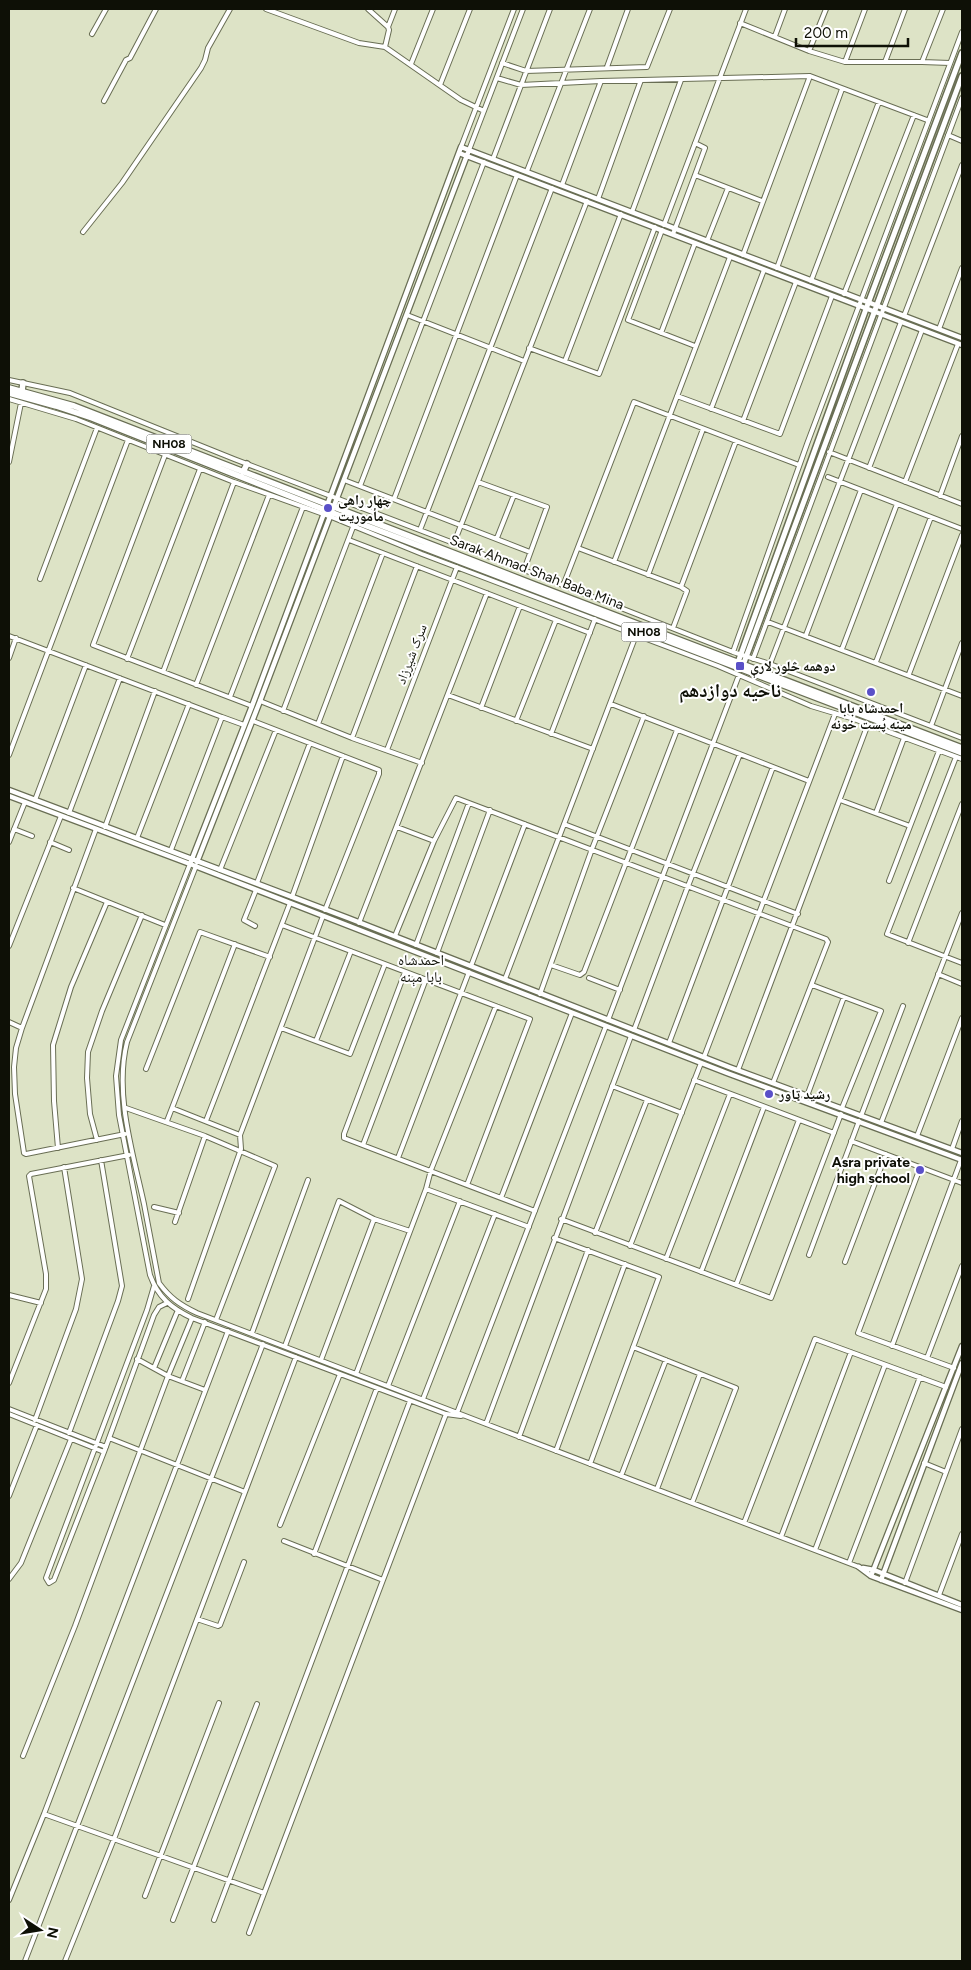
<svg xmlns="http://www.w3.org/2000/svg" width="971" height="1970" font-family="Figtree,'Noto Naskh Arabic',sans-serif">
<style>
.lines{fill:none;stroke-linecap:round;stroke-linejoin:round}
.minor-casing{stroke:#696e54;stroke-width:6}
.tertiary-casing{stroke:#696e54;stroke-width:7}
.secondary-casing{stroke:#696e54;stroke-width:8}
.trunk-casing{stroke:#696e54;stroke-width:8}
.minor{stroke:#fff;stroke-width:4}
.tertiary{stroke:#fff;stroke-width:4.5}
.secondary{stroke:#fff;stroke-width:5}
.trunk{stroke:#fff;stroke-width:5.5}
.poi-dot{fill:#5a50c8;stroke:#fff;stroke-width:2}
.labels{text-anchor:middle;stroke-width:4;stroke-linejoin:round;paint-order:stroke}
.shield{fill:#fff;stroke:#565851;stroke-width:1}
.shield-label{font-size:12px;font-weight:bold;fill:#0e1006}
.poi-label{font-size:14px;font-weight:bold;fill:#0e1006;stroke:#fff;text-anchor:start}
.street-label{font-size:14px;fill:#0e1006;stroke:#fff}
.neighbourhood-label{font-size:15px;fill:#0e1006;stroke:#fff}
.district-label{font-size:19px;font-weight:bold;fill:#0e1006;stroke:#fff}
</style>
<rect width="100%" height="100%" fill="#dde3c6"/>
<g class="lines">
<g class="minor-casing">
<path id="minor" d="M266,9L359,43L385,47L461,100L484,111
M368,9L388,27L389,30L385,47
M740,23L809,51L845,62H922L950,63
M388,27L395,9
M92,34L106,9
M775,36L785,9
M809,51L826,9
M845,62L865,9
M885,62L905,9
M922,62L943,9
M502,63L526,71L647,67L670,9
M411,64L433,9
M607,67L628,9
M497,78L521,85L601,81L810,76L927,120
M440,85L470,9
M104,101L126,60L130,58L156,9
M948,135L962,141
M695,143L705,148L695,175
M461,147L514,9
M469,150L523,9
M493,159L550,9
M527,171L590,9
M562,185L601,81
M598,199L641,80
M632,212L681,80
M664,225L746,9
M662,230L628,320L695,346
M83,232L122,183L201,68L205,60L208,48L230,9
M673,234L695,175L762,201
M707,241L728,188
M743,255L810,76
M777,268L842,89
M811,281L879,102
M844,294L914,115
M407,315L524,361
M904,316L962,165
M939,329L962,268
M661,333L695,243
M529,348L599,374L655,227
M565,361L621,214
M9,380L70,393L234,459L524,570L733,652L770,664L962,738
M677,396L780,434L832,296
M9,399L76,419L234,482L329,516L422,554L718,666L811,706L854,719L962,759
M711,409L764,270
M743,421L796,282
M829,452L962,504
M165,455L93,645L252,706
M9,462L21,403
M869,468L922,330
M828,477L962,529
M344,480L530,552
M478,482L547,507L524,570
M905,482L958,344
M360,486L484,162
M940,496L962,436
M394,499L517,175
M420,530L552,188
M497,538L514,495
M349,540L590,633
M454,543L587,201
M578,548L681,587
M614,562L730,257
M648,575L703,429
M40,579L97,428
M563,586L634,402L799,465
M768,622L962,696
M673,628L687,591L681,587L736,441
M806,635L861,490
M9,636L222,717
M842,649L897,504
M733,652L807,444L962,32
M9,658L16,638
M127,659L200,469
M753,659L962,98
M876,662L931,517
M770,664L901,322
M163,672L234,482
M909,674L962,535
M196,685L269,495
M448,695L593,749
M230,697L303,507
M260,701L352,738L422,763
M611,704L809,781
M481,708L520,606
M283,711L353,527
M253,721L379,770V774L325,910
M516,721L556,620
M318,724L383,553
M931,726L962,643
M551,734L595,619
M352,738L417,566
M387,750L457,567
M9,755L128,440
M956,757L887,934L962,963
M35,800L86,665
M840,800L910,826
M69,813L120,678
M876,813L904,738
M564,824L798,914
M105,827L155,691
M397,827L434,841
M14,829L32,836
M96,829L22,1028L16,1048L14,1067L15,1094L24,1153L26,1154L125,1134
M137,838L189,704
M9,842L25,802
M50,842L69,850
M171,850L222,717L244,725
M190,864L121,1040L116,1076L119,1115L150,1275C158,1297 171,1308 192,1318L446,1414L461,1416
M196,866L127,1042C114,1094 133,1153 144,1204C149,1230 154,1257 159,1283C170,1298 180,1305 197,1313L859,1567
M220,870L276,730
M889,881L939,751
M257,883L310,743
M73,888L165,925
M292,897L343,756
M359,923L487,593
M282,925L530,1019L467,1185
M255,926L244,920L256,890
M395,936L434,841L456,798L826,939L828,942L773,1083
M908,943L962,804
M416,945L469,803
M9,946L61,816
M437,953L490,810
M551,965L577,974L580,975L584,972L677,730
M471,966L525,824
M405,972L344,1134V1138L535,1211
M938,974L962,984
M589,978L620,990
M505,979L638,630
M812,985L881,1011L842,1108
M540,994L592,849L644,716
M608,1020L739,675
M9,1022L22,1028
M281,1028L350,1054L385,964
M634,1030L688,886L740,754
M316,1041L351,951
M669,1043L773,767
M704,1057L835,714
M146,1069L200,932L270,957
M738,1070L868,724
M694,1080L834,1133
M612,1086L682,1113
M807,1096L844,997
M126,1108L205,1136L275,1166L216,1320
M172,1108L240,1135
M861,1116L903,1006
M167,1121L235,944
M206,1121L290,903
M881,1123L962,913
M917,1136L962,1018
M97,1140L90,1114L87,1078L88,1052L102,1011L142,915
M851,1141L962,1183
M363,1145L426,979
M58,1148L54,1101L53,1045L71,987L107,902
M952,1149L962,1121
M398,1158L469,972
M920,1168L858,1333L954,1368
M426,1189L529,1227
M501,1198L572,1013
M154,1207L179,1213
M561,1219L771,1298L841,1114
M175,1222L205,1136
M595,1233L647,1100
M554,1238L659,1277L590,1464
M630,1246L701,1063
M809,1255L859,1121
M666,1259L730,1094
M845,1262L886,1154
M701,1272L764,1107
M736,1285L799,1120
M154,1286L147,1310L46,1578L49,1583L54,1580L104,1452L154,1315L159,1307L167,1303
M9,1295L41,1303
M188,1299L241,1149L240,1135L323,916
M252,1333L308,1180
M285,1346L339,1201L374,1219L410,1231
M892,1346L961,1160
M633,1347L736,1388L692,1503
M927,1358L962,1266
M137,1359L168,1376L205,1390
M321,1360L374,1219
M154,1368L178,1310
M356,1374L426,1189L431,1170L496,1006
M182,1381L205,1322
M9,1383L46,1289V1274L29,1176L31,1174L129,1155
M388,1386L460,1201
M423,1399L495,1214
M9,1409L106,1447
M457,1413L606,1026
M9,1414L104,1452
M35,1420L76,1309L82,1279L64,1167
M486,1424L631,1036
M69,1433L118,1301L122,1286L101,1160
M519,1437L588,1250
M109,1438L245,1492
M556,1451L625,1264
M924,1463L946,1472
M621,1476L666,1360
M657,1489L700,1374
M9,1496L37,1425
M744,1523L815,1339L946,1387
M280,1525L340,1374
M781,1537L851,1352
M284,1541L383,1580
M815,1550L885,1365
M314,1554L377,1388
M849,1563L920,1377
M9,1579L21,1563L71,1439
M905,1583L962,1429
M939,1595L962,1534
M197,1619L218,1626L220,1625L244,1562
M23,1756L75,1626L168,1376L192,1318
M44,1814L264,1893
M145,1896L219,1703
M9,1900L44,1814L228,1331
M173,1920L257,1704
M214,1920L410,1401
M249,1933L446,1414
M25,1961L263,1344
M65,1961L114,1839L296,1357"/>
</g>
<g class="tertiary-casing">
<path id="tertiary" d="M459,153L962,345
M9,790L348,918L729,1067L962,1153
M9,796L190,864L727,1073L962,1160
M197,862L260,701L469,150
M190,864L252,706L461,147L962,338
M859,1567L871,1576L962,1610
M863,1568L874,1570L962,1605
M871,1576L962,1346
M881,1580L962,1363"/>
</g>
<g class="secondary-casing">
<path id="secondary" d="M737,665L866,309L962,53
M742,668L962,76"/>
</g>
<g class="trunk-casing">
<path id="trunk" d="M9,388L74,406L535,585L962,748
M22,391L23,383
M9,393L56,406L92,418L325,510L962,753
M243,472L247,464"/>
</g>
<use href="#minor" class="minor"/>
<use href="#tertiary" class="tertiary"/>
<use href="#secondary" class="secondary"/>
<use href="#trunk" class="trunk"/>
</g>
<g class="poi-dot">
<circle cx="328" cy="508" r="5"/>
<rect x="735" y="661" width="10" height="10" rx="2.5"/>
<circle cx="871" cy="692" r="5"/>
<circle cx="769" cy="1094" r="5"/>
<circle cx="920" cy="1170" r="5"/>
</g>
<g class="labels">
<g class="shield">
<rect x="146.5" y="434.5" width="45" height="19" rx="4"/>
<rect x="621.5" y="622.5" width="45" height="19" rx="4"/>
</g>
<g class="shield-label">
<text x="169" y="448">NH08</text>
<text x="644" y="636">NH08</text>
</g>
<g class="poi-label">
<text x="338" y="505">چهار راهی<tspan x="338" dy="16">مأموریت</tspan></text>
<text x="750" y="671">دوهمه څلور لارې</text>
<text x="871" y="713" text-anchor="middle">احمدشاه بابا<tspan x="871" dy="16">مینه پُست خونه</tspan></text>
<text x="779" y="1099">رشید ټاور</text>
<text x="910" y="1167" text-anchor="end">Asra private<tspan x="910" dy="16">high school</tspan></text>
</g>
<g class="street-label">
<text transform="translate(537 572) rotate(21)" y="5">Sarak Ahmad Shah Baba Mina</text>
<text transform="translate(411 654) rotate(-69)" y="5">سرک شیرزاد</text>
</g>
<g class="neighbourhood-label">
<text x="421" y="965">احمدشاه<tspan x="421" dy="17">بابا مېنه</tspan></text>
</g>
<g class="district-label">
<text x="730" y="697">ناحیه دوازدهم</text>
</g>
</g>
<rect width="971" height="1970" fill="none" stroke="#0e1006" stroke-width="20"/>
<g transform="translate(40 1930) rotate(102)" stroke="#ffffff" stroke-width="4" paint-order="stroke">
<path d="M0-4L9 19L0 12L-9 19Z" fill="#0e1006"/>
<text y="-8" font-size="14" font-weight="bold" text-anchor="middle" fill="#0e1006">N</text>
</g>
<path d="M796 38v8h112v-8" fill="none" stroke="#0e1006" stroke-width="2.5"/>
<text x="804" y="38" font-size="15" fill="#0e1006" stroke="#ffffff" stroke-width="4" paint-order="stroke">200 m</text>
</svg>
